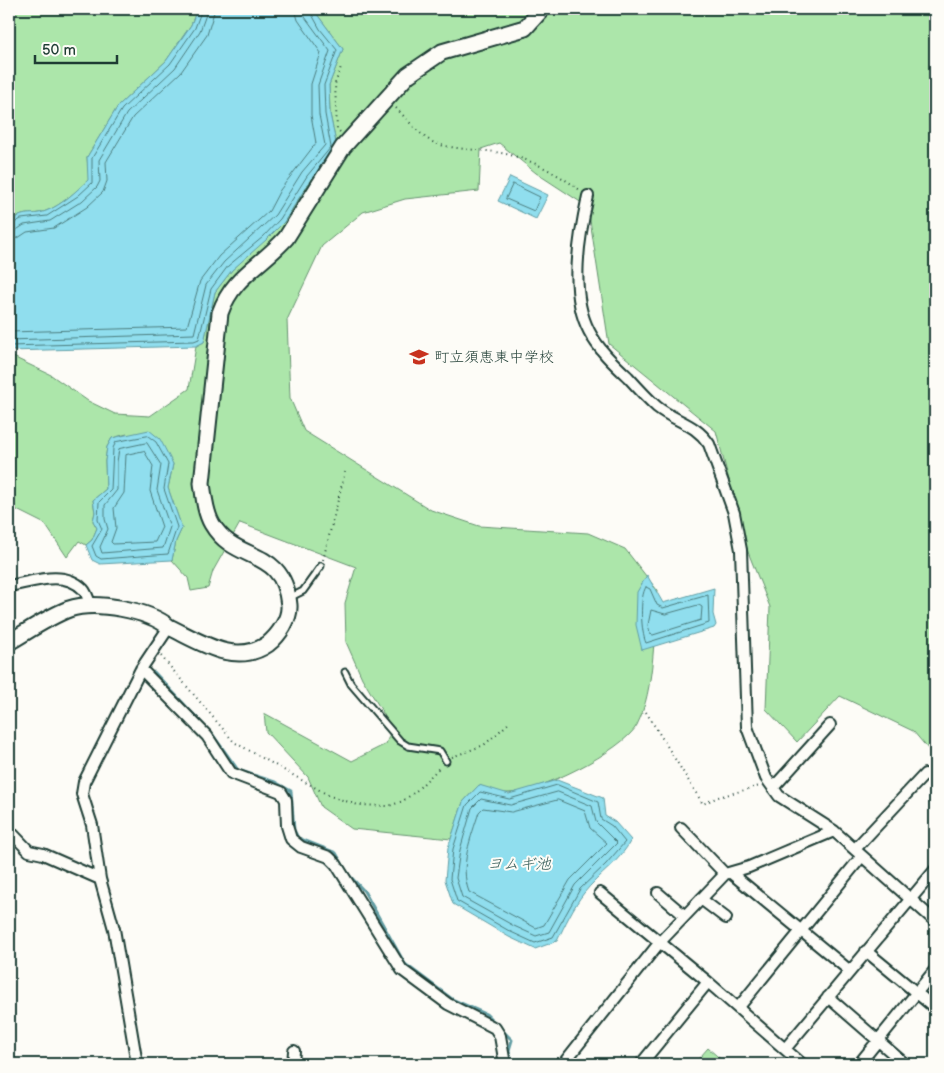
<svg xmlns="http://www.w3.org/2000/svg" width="944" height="1073" font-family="'Balsamiq Sans','Klee One',sans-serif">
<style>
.green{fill:#ace6aa;stroke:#66926f}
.water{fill:#90deee;stroke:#639ea4}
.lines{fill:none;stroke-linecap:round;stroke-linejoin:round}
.shore{stroke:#4c7d7e;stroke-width:1}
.stream{stroke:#639ea4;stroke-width:3}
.lane-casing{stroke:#1f3d34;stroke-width:9}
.street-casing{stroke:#1f3d34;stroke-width:14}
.secondary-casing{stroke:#1f3d34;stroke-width:19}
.path{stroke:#1f3d34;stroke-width:2;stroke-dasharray:1 4;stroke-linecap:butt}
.lane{stroke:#fdfcf7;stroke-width:5}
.street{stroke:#fdfcf7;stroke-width:10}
.secondary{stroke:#fdfcf7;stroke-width:15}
.labels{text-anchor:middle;stroke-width:4;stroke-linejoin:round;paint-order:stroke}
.poi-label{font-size:15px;fill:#1f3d34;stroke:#fdfcf7;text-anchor:start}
.water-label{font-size:16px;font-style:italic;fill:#365d59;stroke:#fdfcf7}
</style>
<rect width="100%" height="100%" fill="#fdfcf7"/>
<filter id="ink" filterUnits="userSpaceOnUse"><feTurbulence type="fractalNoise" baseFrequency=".02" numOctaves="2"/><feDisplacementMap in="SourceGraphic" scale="10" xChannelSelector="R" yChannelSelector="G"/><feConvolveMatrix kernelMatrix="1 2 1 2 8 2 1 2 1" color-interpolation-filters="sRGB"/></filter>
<g filter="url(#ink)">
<path class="green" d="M9,9H197L191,25L166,61L118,106L87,157L89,180C76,191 62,205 46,211C30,217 25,209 9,223Z
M313,9H935V757L913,731L840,696L797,742L766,709L770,607L748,552L716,431L609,344L588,207L536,173L499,143L481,149L479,191L405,199L363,212L322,246L287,320L290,398L304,431L431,510L479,526L588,533L625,549L657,590C654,630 655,689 637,725C623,751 537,793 508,793C498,794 488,789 479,785L463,802L451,839L352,829L321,807L308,777L266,732L264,713L352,761L386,744L392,728L362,678L346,642L345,603L356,567L240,523L213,571L208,588L191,591L188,578L172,560L176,541L182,528L168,488L173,464L127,434L112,438L107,447L105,461L106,489L93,500L95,512L93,521L97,528L92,540L86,545L79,541L67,557L45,524L9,506V355L51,375L88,401L115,414L150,416L189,389L196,346L204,342L215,292L232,270L284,222L311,179L337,148L330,114L329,85L343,49Z
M708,1048L726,1064H694Z"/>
<path class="water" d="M197,9H313L343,49L329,85L330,114L337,148L311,179L284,222L266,240L232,270L215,292L204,342L196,346L9,351V223C25,209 30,217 46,211C62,205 76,191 88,180L87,157L118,106L166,61L191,25Z
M510,177L548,195L536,219L498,201Z
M149,430L160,439L173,464L168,488L182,528L176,541L172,560L100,564L92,560L86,545L92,540L97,528L93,521L95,512L93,500L106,489L105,461L107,447L112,438Z
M647,575L663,603L714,588L713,614L716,625L714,628L642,650L636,625L637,592Z
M557,780L603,798L605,816L615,822L631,840C620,862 599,874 584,893C573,907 565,925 557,941L535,949L509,937L453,904L445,880L448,848L463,802L479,785L509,794Z"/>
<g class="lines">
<path class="shore" d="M513,184L540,197L534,211L506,199Z
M9,226L21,219L47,216L78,196L92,183V158L122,109L170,64L195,28L202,9
M9,232L15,231L24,225L50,221L82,201L97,187L100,181L99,160L127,113L175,68L200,31L208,9
M9,240L18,238L27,232L54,228L87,207L103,192L107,181L106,162L133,117L181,72L207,35L215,9
M9,332L187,327L200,281L219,256L269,211L280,190L316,143L311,115V84L321,53L298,20L295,9
M9,340L194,334L206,285L224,262L275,215L302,172L325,145L319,115L318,85L330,51L305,17L303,9
M9,346L194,341L199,339L211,289L228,266L263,237L280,219L307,176L331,147L325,114L324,85L337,50L320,29L309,9
M148,436L156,442L168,464L164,489L177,527L168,554L101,559L96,556L92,546L102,529L98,520L99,502L111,490L113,448L116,442Z
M147,443L161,465L157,490L170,527L163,548L102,553L100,547L108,529L105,519V505L117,490V462L119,449Z
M144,451L153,466L150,491L162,527L155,542L113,544L111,542L116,528L114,508L124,493L126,455Z
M646,587L650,589L657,605L663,608L708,595L709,623L646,643C641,632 639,597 646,587Z
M699,605L702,607L701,620L653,635L650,634L648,625L651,610L665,614Z
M558,785L598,802L601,819L612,826L625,842L606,864L580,889L553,937L535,943L511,932L457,901L450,879L453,849L467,805L480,792L509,799Z
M558,792L592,806L596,822L617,843L575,885L549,932L536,936L514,926L462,897L456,878L460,850L472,808L481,799L510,805Z
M558,800L585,811L590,828L607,843L570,880L544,925L536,928L469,892C459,865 471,838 479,812L483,808L511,812Z"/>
<path class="stream" d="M154,672L213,735L238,770L275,782L291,791L294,830L298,838L336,853L348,874L364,891L405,964L452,999L486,1014L497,1025
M501,1029L512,1040L509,1050L511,1064"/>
<g class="lane-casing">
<path id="lane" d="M289,598L303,591L321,566
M345,672L351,684L400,741L408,746L440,751L446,761"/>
</g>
<g class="street-casing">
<path id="street" d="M588,196C579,236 569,293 589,331C598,349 613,363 628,377C637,387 647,398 657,407C676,422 695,423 709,444L734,513L741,550L747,727L766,778L779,796L834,831L935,921
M9,586C32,582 64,569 83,589C87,593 89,601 91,607
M141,669L207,736L231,773L281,792L286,800L287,826L291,839L301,847L329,857L336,864L402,970L448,1004L495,1028L500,1036L505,1064
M773,788L830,725
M681,828L725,874
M9,830L29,851L43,854L100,879
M855,849L925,774
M731,873L850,971
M600,893L708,982L802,1064
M658,893L685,916
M701,899L726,918
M866,951L935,1008
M828,997L905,1064
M738,1008L862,856
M785,1049L935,870
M137,1064L114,929L100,879L92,825L82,794L84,782L141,669L169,627
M293,1064L294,1051
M563,1064L660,942L725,874L749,867L834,831
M641,1064L708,982
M859,1064L935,970"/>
</g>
<g class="secondary-casing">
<path id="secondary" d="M9,642C28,631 48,617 69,609C95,600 148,610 169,627C199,641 235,667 268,644C279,635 290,619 289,605C283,545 236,565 212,524C205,512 204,497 202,483L220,313C233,276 261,266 286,238L343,147L408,75L442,52L525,28L542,9"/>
</g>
<path class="path" d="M396,108C406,118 417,132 429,140C444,150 482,149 501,153C529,158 557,173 580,190
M340,132L337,129L335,84L341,67
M323,560L345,472
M161,656L234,742L330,796L358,805L389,806L403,801L416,791L441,766
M646,712L703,804L718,797L760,786
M452,757L484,745L510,722"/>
<use href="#lane" class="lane"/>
<use href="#street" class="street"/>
<use href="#secondary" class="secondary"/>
</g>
</g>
<defs>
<g id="school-bare" transform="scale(1.5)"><path d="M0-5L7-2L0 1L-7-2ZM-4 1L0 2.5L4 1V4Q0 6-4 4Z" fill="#c8321e" stroke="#fdfcf7" stroke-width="2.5" paint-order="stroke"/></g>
</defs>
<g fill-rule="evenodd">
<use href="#school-bare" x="419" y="357"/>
</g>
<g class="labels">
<g class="poi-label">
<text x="434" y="362">町立須恵東中学校</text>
</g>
<g class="water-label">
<text x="519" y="869">ヨムギ池</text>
</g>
</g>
<rect width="944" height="1073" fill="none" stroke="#fdfcf7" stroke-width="30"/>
<rect x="15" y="15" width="914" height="1043" fill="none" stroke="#1f3d34" stroke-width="2" filter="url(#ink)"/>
<path d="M35 55v8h82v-8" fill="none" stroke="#1f3d34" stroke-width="2.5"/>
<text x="42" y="55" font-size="15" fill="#1f3d34" stroke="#fdfcf7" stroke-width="4" paint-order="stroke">50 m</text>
</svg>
